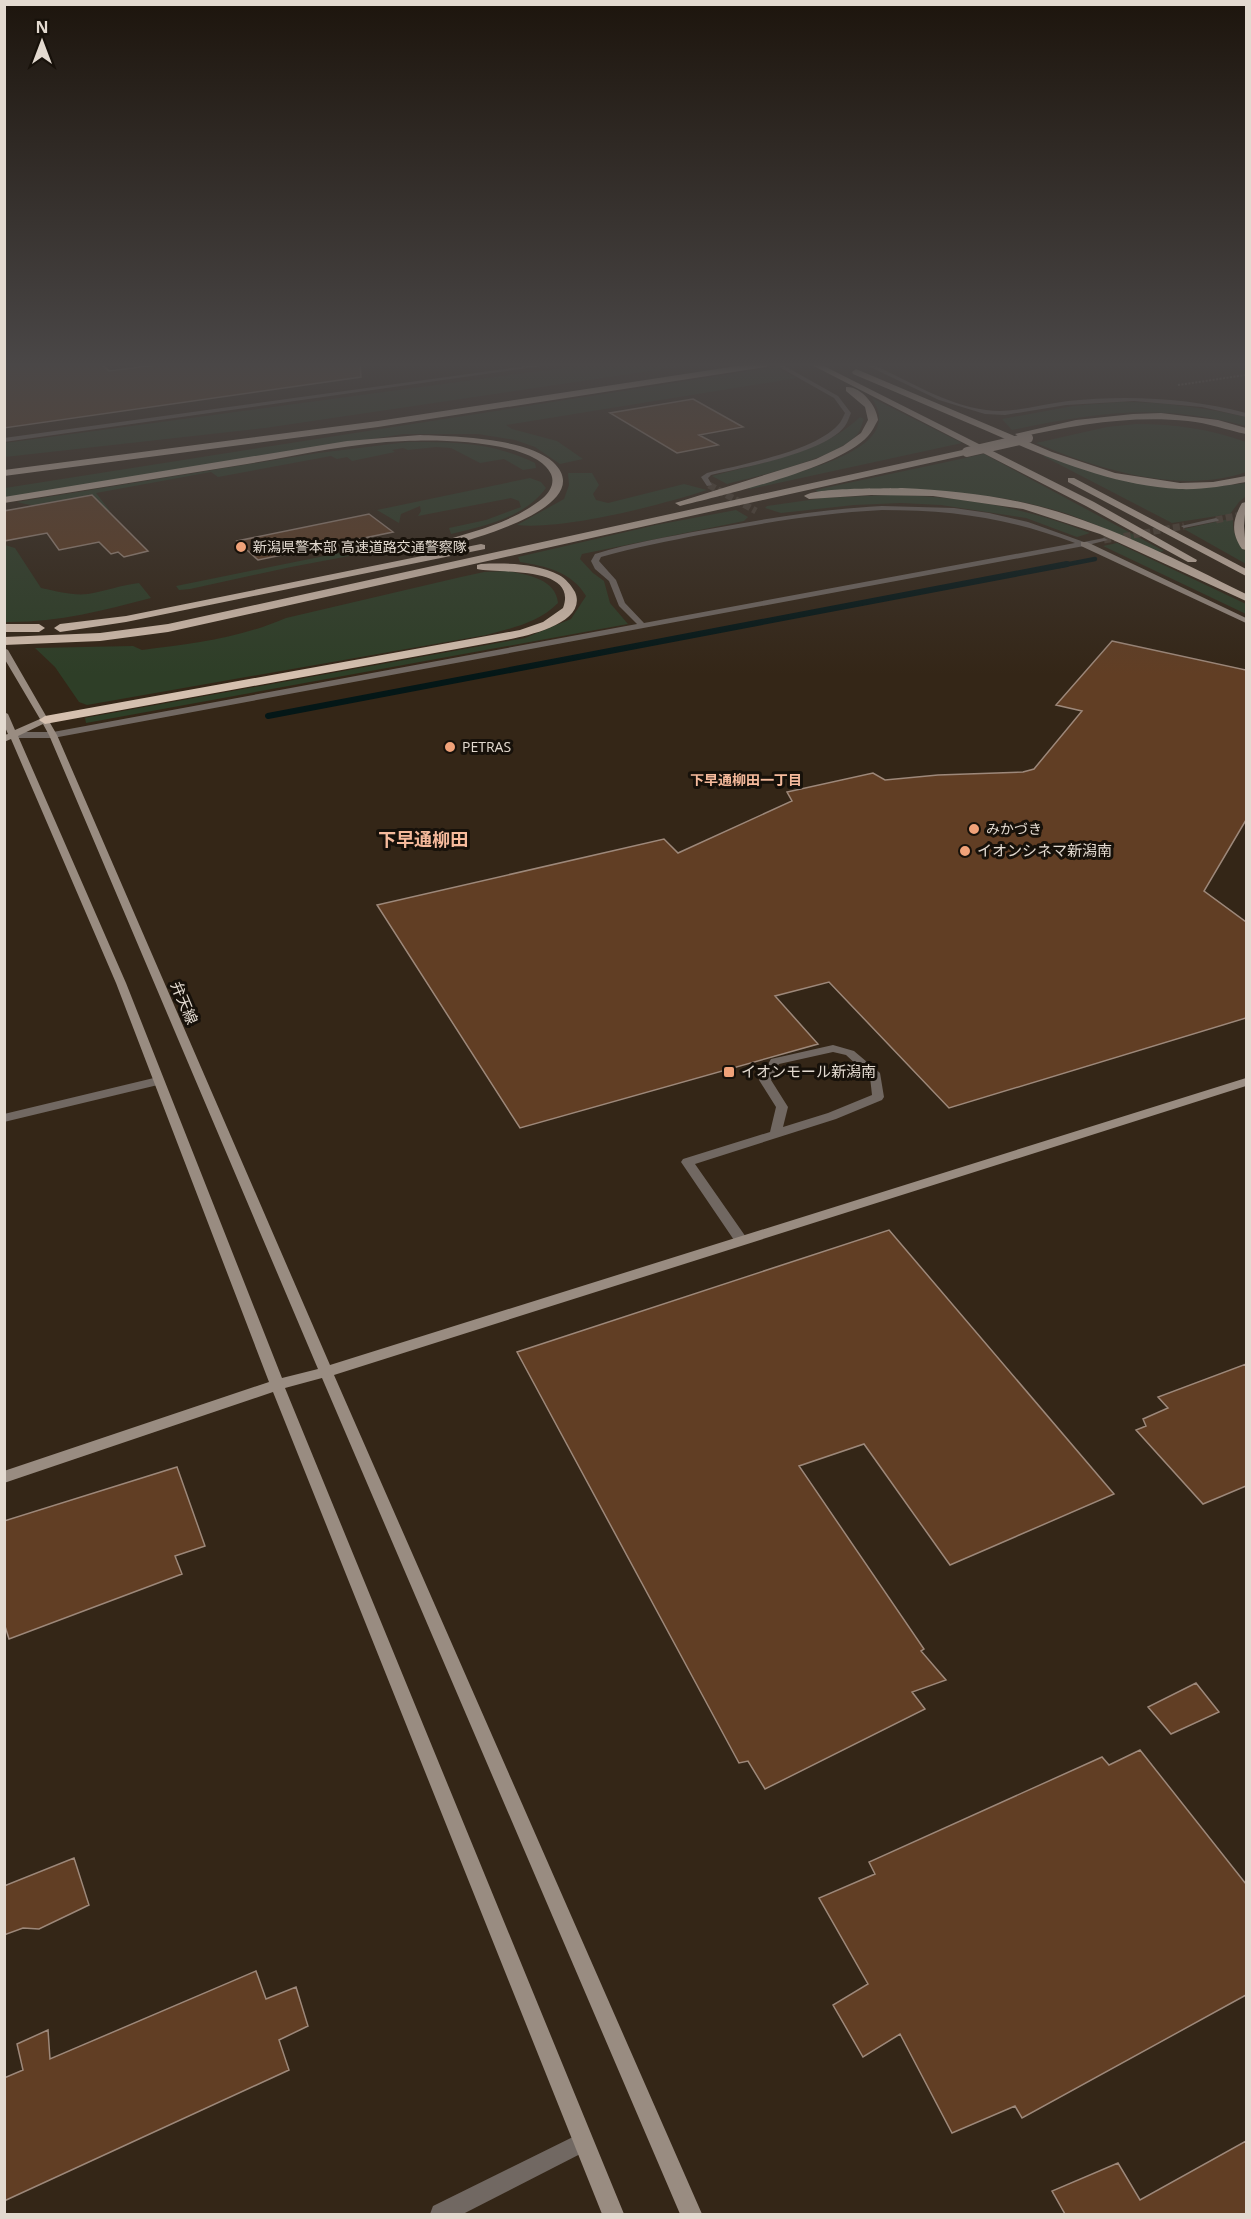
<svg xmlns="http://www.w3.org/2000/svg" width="1251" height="2219" font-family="'Open Sans','Noto Sans JP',sans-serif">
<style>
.green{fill:#2e3e27}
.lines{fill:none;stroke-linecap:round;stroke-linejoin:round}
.stream-far1{stroke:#041717;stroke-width:4.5}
.stream{stroke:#041717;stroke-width:6}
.building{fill:#613e24;stroke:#9d887a;stroke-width:1.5}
.street-tunnel{stroke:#4e4133;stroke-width:7;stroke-dasharray:7 3;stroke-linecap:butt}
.path{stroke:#827669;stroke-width:2;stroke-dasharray:2 1.5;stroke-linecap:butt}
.lane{fill:#716862;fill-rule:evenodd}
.street{fill:#716862;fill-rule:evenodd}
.secondary{fill:#998c81;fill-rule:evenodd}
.highway{fill:#d5c0af;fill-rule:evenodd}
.highway-bridge{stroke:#d5c0af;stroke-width:10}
.poi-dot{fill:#f0a279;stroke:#17110a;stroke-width:2}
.labels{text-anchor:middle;stroke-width:6;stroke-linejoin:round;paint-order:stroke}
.far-poi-label{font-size:14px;fill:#e3dad0;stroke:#17110a;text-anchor:start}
.far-neighbourhood-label{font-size:14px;font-weight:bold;fill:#f5ba9c;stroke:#17110a}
.poi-label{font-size:15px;fill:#e3dad0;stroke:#17110a;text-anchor:start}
.street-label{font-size:15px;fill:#e3dad0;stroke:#17110a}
.quarter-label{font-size:18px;font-weight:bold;fill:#f5ba9c;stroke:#17110a}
</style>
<rect width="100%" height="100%" fill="#342617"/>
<path class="green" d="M592,364H697L265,428L5,457V443Z
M775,367L797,378L506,425L512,429L557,441L583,459L560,464L535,447L515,440L478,434H403L5,498V488Z
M872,398L962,443L750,489L747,487C779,477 869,459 878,425C881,414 877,407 872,398Z
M1121,402C1164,402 1205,408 1246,417V426C1158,403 1099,412 1012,430L1002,419L1073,406Z
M860,417L864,419C862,423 861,429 859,432C841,458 757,476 727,484L712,476C761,462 822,454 860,417Z
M1136,424C1175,424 1210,429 1246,442V472C1181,495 1097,469 1036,443L1107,427Z
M408,442C454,442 492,442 535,463L536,468L523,470L504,459L480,463L451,448L436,447L408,450L403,448L392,450L395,452L352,461L347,457L337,459L331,456L218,477L211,472L96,493L110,511L103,513L79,497C54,502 44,510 17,502L318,453Z
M984,454L1164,551L1159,552C1128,539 1097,524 1065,513C983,487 904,490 820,493L815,490Z
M1043,456H1048C1111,479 1179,493 1246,483V496L1239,502L1230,514L1172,523Z
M568,473H592L599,485L593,494L596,500L608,503L684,484L707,490C661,505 565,530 517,525L564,499L569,485Z
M530,478L541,482L546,488C525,517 485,526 451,534L449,528L486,520L521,507L519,501L511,498L418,516L421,511L420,506L401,514L399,523L377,510Z
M890,495C959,496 1026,507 1090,533L1077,537L1026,518L941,505L901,503L854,505L781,513L765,508L767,506L823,498Z
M736,510L748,517L744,521L582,554L580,559L593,573L604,581L610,603L628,624L86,723L85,718L90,717L525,638L571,619L586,596C572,572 546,566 520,562L518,557L656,525Z
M1233,518C1232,533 1237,541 1246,552V564L1184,529Z
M1117,543L1246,604V614L1103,546Z
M5,545L15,548L41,588C56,591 73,596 88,594C106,591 121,585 139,583L151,598C102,611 55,623 5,622Z
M359,549L365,553L291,567L190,589L179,590L176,586Z
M508,571C528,575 556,579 558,603C538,623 512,628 486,635L87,705L79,702L55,667L35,648L133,646L142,650C192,644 240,638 286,618L461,577L484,572Z"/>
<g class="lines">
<path class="stream-far1" d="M1059,566L1095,559"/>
<path class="stream" d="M268,716L1067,564"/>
</g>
<path class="building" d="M4,364H102L109,371L164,364H360L361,377L4,428Z
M693,399L743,427L699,435L718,445L677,453L610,413Z
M92,495L148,551L124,557L118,552L111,554L99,542L59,550L47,533L4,541V511Z
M369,514L393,532L258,560L237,541Z
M1112,641L1246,670V820L1204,891L1246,922V1018L949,1108L829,982L775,996L818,1044L520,1128L377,905L664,839L678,853L792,801L787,792L873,773L885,780L938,775L1023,772L1034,769L1082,711L1056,705Z
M889,1230L1114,1494L950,1565L864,1444L799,1466L924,1649L921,1651L946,1680L912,1692L925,1709L765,1789L748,1761L739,1763L517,1352Z
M1246,1364V1486L1203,1504L1136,1430L1146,1426L1143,1419L1168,1408L1158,1397Z
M177,1467L205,1546L175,1556L182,1574L9,1639L4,1623V1521Z
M1196,1683L1219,1712L1171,1734L1148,1707Z
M1140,1750L1246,1884V1995L1022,2118L1015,2106L952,2133L900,2034L863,2057L833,2005L868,1984L819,1898L875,1874L869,1862L1102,1757L1109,1765Z
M74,1858L89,1905L39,1929L23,1928L4,1935V1886Z
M256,1971L266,1999L296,1987L308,2026L279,2040L289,2070L4,2201V2078L23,2070L17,2044L48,2030L50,2059Z
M1246,2141V2214H1065L1052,2191L1118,2163L1140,2200Z"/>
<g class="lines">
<path class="street-tunnel" d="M709,485L756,511
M1216,520L1246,514
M1104,540L1184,526"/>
<path class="path" d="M1178,385L1246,375"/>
<path class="lane" d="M833,1045L854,1051L880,1073L884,1097L882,1100L836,1119L695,1164L748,1240L746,1243H736L681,1162L683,1159L770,1132L776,1107L759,1080L771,1059ZM833,1052L846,1055L870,1077L872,1095L828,1113L783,1127L788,1107L771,1080L779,1064Z"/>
<path class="street" d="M541,364H556L4,442V438Z
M774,364H781L838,396L851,413C849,417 848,422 845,426C825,453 744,467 711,475L708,478L712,485L707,486L701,477L707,473C742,464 813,452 838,425C841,422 843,417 845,413L834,398Z
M864,364H871C908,380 946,405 986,410C1014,414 1041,404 1068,401C1129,395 1188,398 1246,413V417L1202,407L1134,401L1066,405L1005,415L985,414L939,400Z
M882,506L954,508L989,513L1028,522L1084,542L1104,538L1108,540L1084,546L53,738H15L11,735L15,732H53L637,624L619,606L609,581L595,569L591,561L595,554C631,543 667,537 704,530C763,519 822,509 882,506ZM882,510C953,510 1009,518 1075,543L644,623L625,603L616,580L599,561L601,557C635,547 669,541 704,534C763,523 822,513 882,510Z
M1216,518L1219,520L1218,521L1184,528L1181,526Z
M158,1077L162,1078L164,1081L162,1084L4,1122V1114Z
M583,2132L590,2135L593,2142L590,2149L463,2214H430L433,2206Z"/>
<path class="secondary" d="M1081,542H1087L1246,618V623L1081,546Z
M4,648L8,650L57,735L330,1365L1246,1078V1086L334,1375L702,2214H680L322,1378L285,1388L624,2214H602L273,1392L4,1483V1471L269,1382L116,983L11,739L4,742V735L8,734L4,725V712L8,714L15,730L40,719L4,658ZM43,724L49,735L318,1369L282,1378L126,983L18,736Z"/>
<path class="highway" d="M750,364H770L766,367L378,427L4,476V470L378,421Z
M810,364H820L1094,502L1197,560L1196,562H1188L1086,506Z
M856,369L1052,452L1115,473L1180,483L1213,482L1246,476V482C1224,486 1202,490 1179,489C1111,485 1048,458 987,431C942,412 898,393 853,374L852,372Z
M846,387C861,386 877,406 878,420C875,425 872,432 868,436C840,468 724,495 680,506L675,503L816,459L843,446L861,433L868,420L865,407L846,391Z
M1161,413L1218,420L1246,428V434C1227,430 1208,423 1188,421C1131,415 1075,425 1020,437L1015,434L1076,420L1133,414Z
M420,435C453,436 527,438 553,462C600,506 468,541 443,547L438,544L439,542C475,531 514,522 543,498C550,492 555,483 551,474C535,440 438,439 405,441C352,443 299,455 247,464C166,477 85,490 4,503V497L347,441Z
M967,449L972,452L970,454L168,632L100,641L4,645V637L100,633L168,624Z
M1068,478H1074L1246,569V576L1068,482Z
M902,488C944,490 985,494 1025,503C1103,521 1175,559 1246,594V601L1100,534L1023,509L933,496L871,495L809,499L804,496C816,487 883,489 902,488Z
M1246,502L1244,526L1246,550L1242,549C1231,533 1232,520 1242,503Z
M481,544L485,545V549L126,622L60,632L54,628L60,624L126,616Z
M481,564C506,563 536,563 559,575C566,579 571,585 575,592C588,622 530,635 511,639L45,724L39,720L45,716L520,630L543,622L563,608C579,565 498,574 477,569V565Z
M4,624H39L45,628L39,632H4Z"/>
<path class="highway-bridge" d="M967,452L1028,438"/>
</g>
<linearGradient id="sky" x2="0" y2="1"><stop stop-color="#1d150d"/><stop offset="0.54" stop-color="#4a4747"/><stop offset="1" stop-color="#4a4747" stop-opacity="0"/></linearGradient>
<rect width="1251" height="675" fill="url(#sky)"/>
<g class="poi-dot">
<circle cx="241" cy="547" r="6"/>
<circle cx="450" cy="747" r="6"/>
<circle cx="974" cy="829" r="6"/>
<circle cx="965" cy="851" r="6"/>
<rect x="723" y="1066" width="12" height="12" rx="3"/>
</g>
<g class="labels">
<g class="far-poi-label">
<text x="253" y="552">新潟県警本部 高速道路交通警察隊</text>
<text x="462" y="752">PETRAS</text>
<text x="986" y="834">みかづき</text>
</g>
<g class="far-neighbourhood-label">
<text x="746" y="785">下早通柳田一丁目</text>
</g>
<g class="poi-label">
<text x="977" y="856">イオンシネマ新潟南</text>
<text x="741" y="1077">イオンモール新潟南</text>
</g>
<g class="street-label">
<text transform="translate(184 1003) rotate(67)" y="5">弁天線</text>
</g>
<g class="quarter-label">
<text x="423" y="846">下早通柳田</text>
</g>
</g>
<rect width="1251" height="2219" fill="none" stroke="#e3dad0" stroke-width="12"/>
<g transform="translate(42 42)" stroke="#17110a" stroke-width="4.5" paint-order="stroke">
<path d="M0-4.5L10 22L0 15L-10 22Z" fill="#e3dad0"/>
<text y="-9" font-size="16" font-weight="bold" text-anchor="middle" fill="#e3dad0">N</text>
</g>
</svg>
